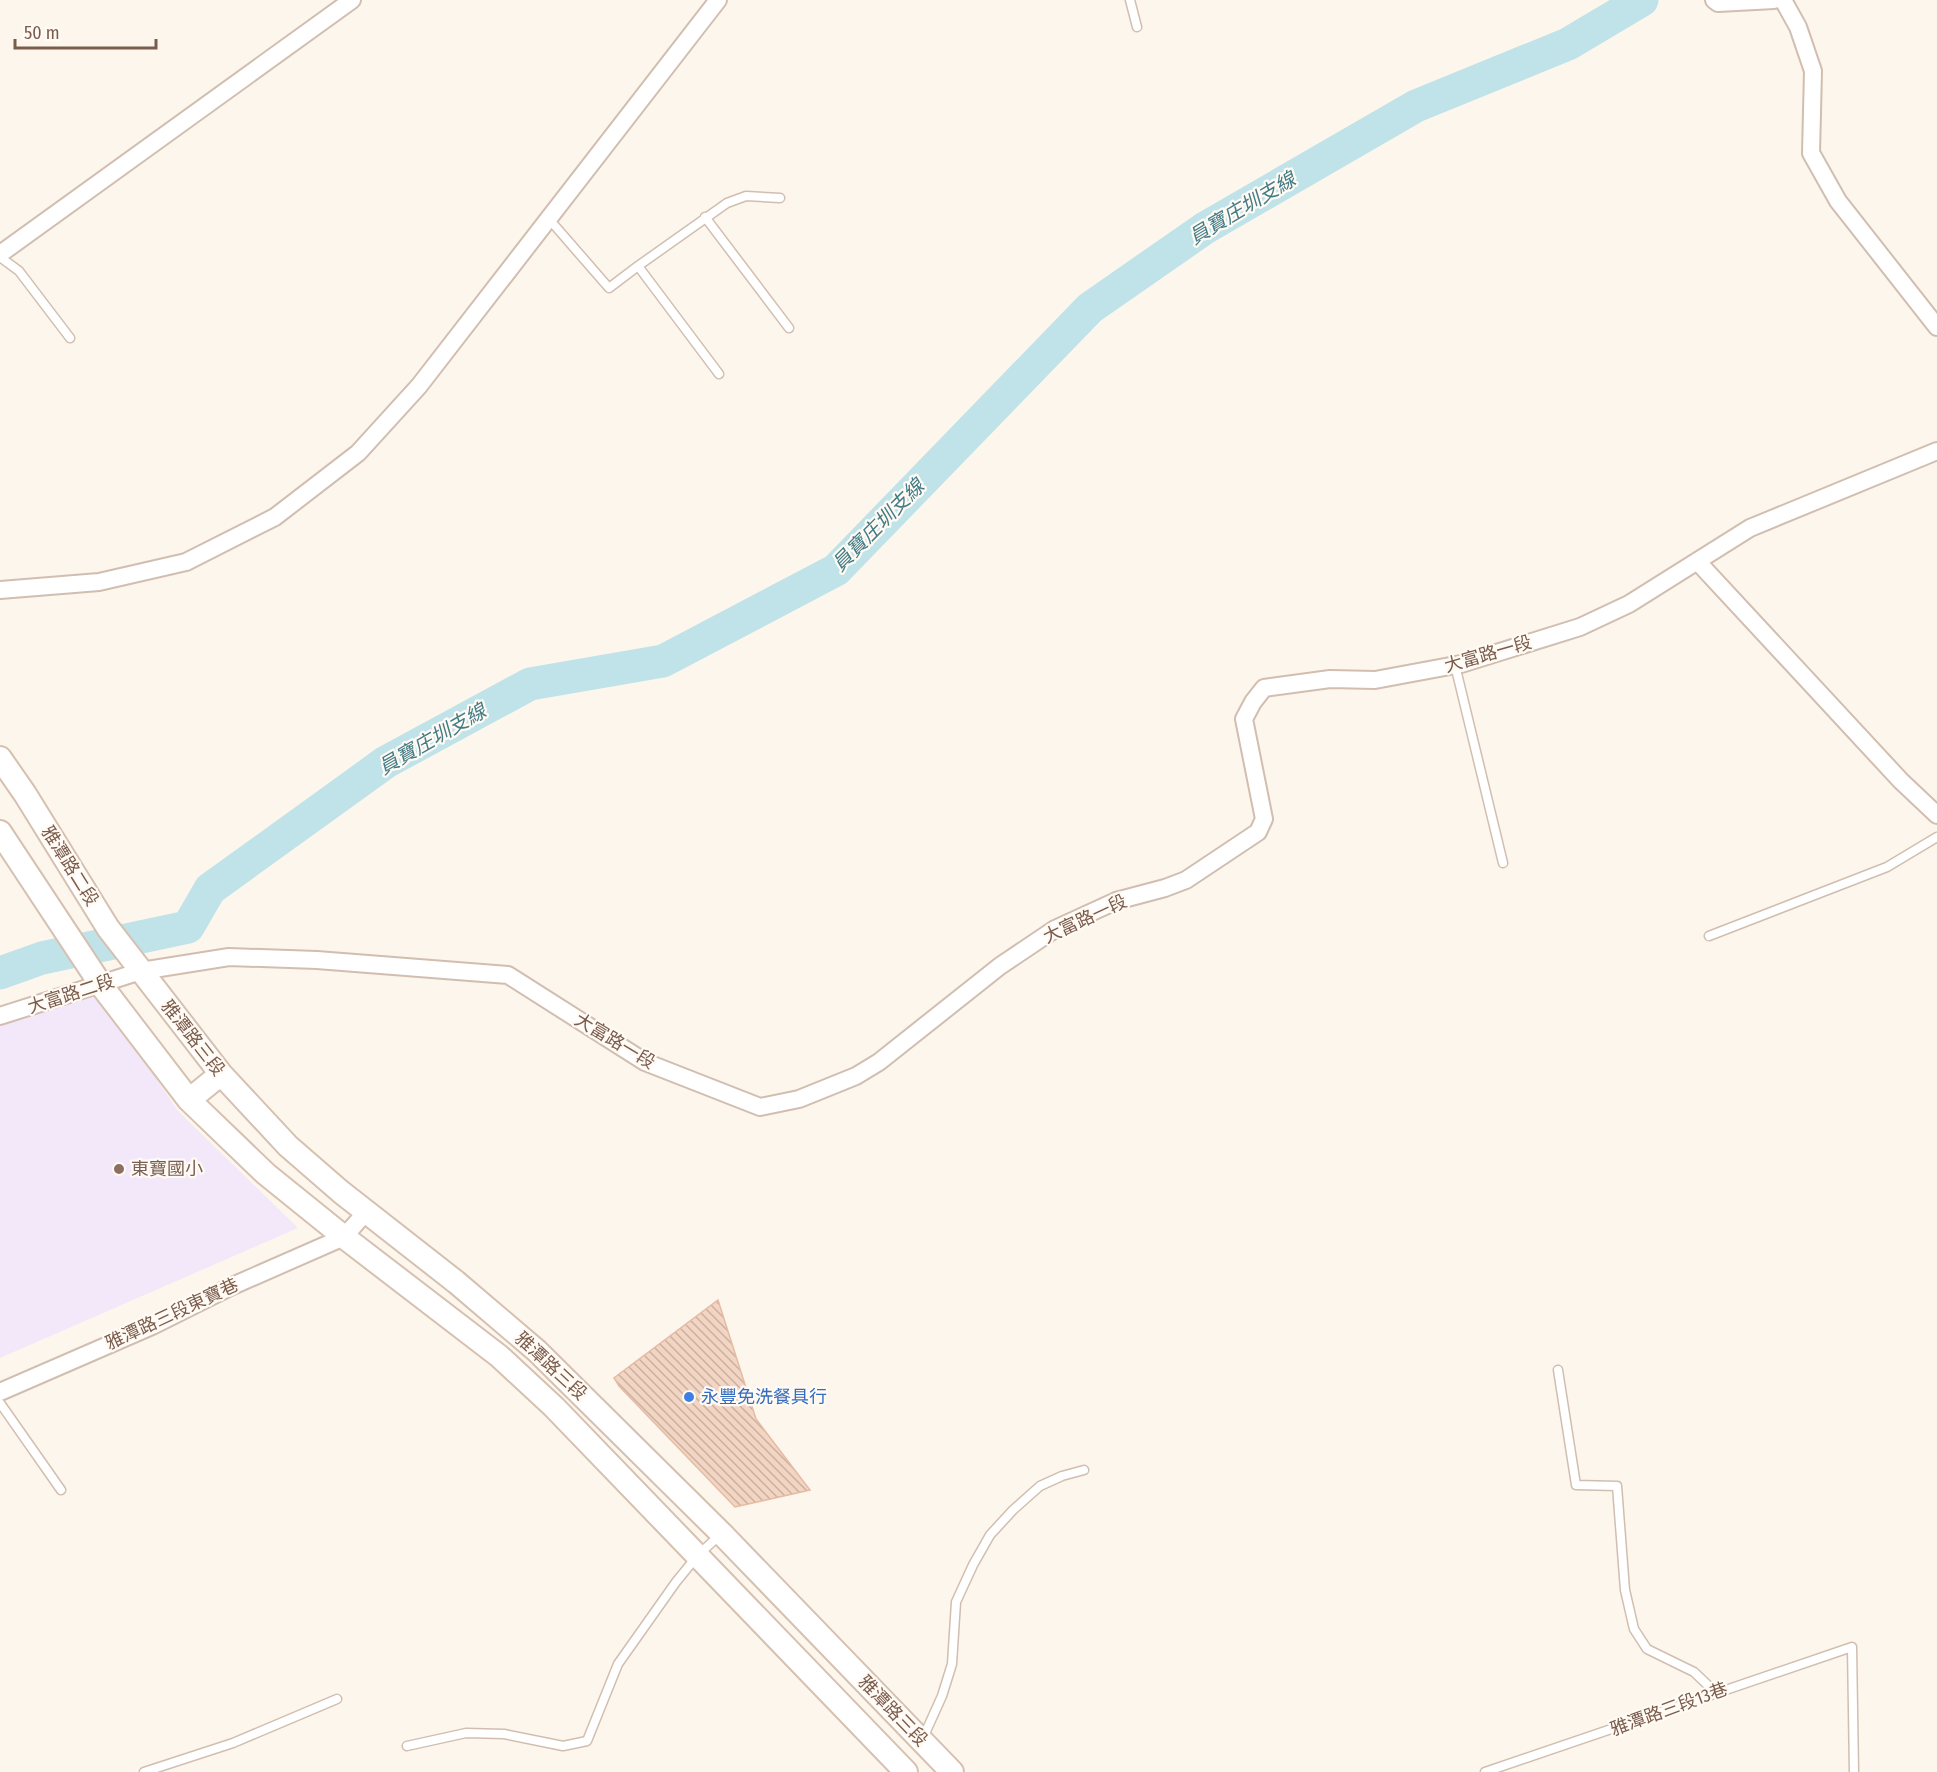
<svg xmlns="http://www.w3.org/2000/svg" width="1937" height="1772" font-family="'Fira Sans Condensed','Noto Sans TC',sans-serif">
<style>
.education{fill:#f3e8fa}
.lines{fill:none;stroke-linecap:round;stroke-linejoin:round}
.river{stroke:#bfe3e8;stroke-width:33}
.building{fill:url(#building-back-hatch);stroke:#e6bba3;stroke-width:1.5}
.lane-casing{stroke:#d1beb0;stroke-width:11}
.street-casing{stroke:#d1beb0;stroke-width:20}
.secondary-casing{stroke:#d6c0b0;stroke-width:26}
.lane{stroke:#fff;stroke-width:8}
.street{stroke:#fff;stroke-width:16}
.secondary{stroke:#fff;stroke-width:22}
.education-dot{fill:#8d6e63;stroke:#fffaf3;stroke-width:2}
.shop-dot{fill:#3f7fe0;stroke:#fffaf3;stroke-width:2}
.labels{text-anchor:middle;stroke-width:4.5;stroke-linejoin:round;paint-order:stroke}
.street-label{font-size:18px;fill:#7a5c4d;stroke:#fffaf3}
.education-label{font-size:18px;fill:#785e54;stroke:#fffaf3;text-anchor:start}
.shop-label{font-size:18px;fill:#366cbe;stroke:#fffaf3;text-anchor:start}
.water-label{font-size:20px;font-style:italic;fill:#437c86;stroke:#fffaf3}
</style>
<defs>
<pattern id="building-back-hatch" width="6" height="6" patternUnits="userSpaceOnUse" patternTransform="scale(1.5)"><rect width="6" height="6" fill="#f3d5c3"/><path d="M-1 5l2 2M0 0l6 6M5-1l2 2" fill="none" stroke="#cab0a1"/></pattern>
</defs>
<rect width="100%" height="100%" fill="#fdf6ec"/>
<path class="education" d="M99,993L178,1111L298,1228L0,1358V1023Z"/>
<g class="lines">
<path class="river" d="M0,973L42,958L188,927L210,889L386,762L530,684L663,661L836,570L1090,308L1205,228L1416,106L1568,44L1642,0"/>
</g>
<path class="building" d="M718,1300L756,1419L810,1490L735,1507L619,1386L614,1378Z"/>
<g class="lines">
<g class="lane-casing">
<path id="lane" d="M1130,0L1137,27
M705,217L789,328
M549,219L609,288L638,266L719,374
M0,257L19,271L70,338
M638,266L727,203L746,196L780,198
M1455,665L1503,863
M1709,936L1887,867L1937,837
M1558,1370L1576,1485L1617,1486L1625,1590L1634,1629L1647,1649L1694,1672L1715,1692
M0,1403L61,1490
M923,1738L942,1696L952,1664L956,1602L973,1565L990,1535L1013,1510L1040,1486L1062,1476L1084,1470
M407,1746L466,1733L504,1734L563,1746L587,1741L618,1664L676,1582L698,1555L721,1534
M144,1772L233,1743L337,1699
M1485,1772L1852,1647L1854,1772"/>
</g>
<g class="street-casing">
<path id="street" d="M1714,0L1718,3L1774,0
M1783,0L1798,27L1813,71L1811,153L1838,201L1937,327
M0,254L352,0
M1697,561L1901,781L1937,815
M0,590L99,582L186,562L275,517L358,453L419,386L718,0
M0,1016L141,971L229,957L317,960L508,975L645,1062L760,1107L799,1099L856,1076L879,1062L1000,966L1055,929L1116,901L1165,888L1186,880L1258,832L1264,819L1244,719L1253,702L1264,688L1330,679L1375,680L1461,664L1580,627L1629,604L1750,528L1937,451
M0,1392L152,1326L230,1287L344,1237L366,1212"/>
</g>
<g class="secondary-casing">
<path id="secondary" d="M0,758L25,794L108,928L221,1074L288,1146L341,1192L456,1282L537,1351L721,1533L952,1772
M0,832L101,985L189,1100L266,1174L344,1237L499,1356L554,1407L906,1772
M189,1100L221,1074"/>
</g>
<use href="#lane" class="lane"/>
<use href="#street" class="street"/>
<use href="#secondary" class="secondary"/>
</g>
<circle class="education-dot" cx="119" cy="1169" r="6"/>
<circle class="shop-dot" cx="689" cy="1397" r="6"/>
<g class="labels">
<g class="street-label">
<text transform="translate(1488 654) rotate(-16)" y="6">大富路一段</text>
<text transform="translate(70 866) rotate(58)" y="6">雅潭路二段</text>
<text transform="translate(1085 919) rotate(-25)" y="6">大富路一段</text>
<text transform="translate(71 994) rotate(-18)" y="6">大富路二段</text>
<text transform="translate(193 1038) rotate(52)" y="6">雅潭路三段</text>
<text transform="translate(615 1041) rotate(31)" y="6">大富路一段</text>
<text transform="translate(172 1314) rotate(-25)" y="6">雅潭路三段東寶巷</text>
<text transform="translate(551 1366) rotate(43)" y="6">雅潭路三段</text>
<text transform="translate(1669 1709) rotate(-20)" y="6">雅潭路三段13巷</text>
<text transform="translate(893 1711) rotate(46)" y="6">雅潭路三段</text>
</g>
<g class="education-label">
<text x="131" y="1175">東寶國小</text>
</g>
<g class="shop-label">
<text x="701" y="1403">永豐免洗餐具行</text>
</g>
<g class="water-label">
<text transform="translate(1242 208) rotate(-31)" y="7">員寶庄圳支線</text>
<text transform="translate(878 525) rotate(-45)" y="7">員寶庄圳支線</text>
<text transform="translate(432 739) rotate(-30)" y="7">員寶庄圳支線</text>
</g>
</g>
<path d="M15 39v9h141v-9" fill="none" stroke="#7a5c4d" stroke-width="3"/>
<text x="24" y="39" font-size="18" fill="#7a5c4d" stroke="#fffaf3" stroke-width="4.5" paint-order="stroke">50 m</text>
</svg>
